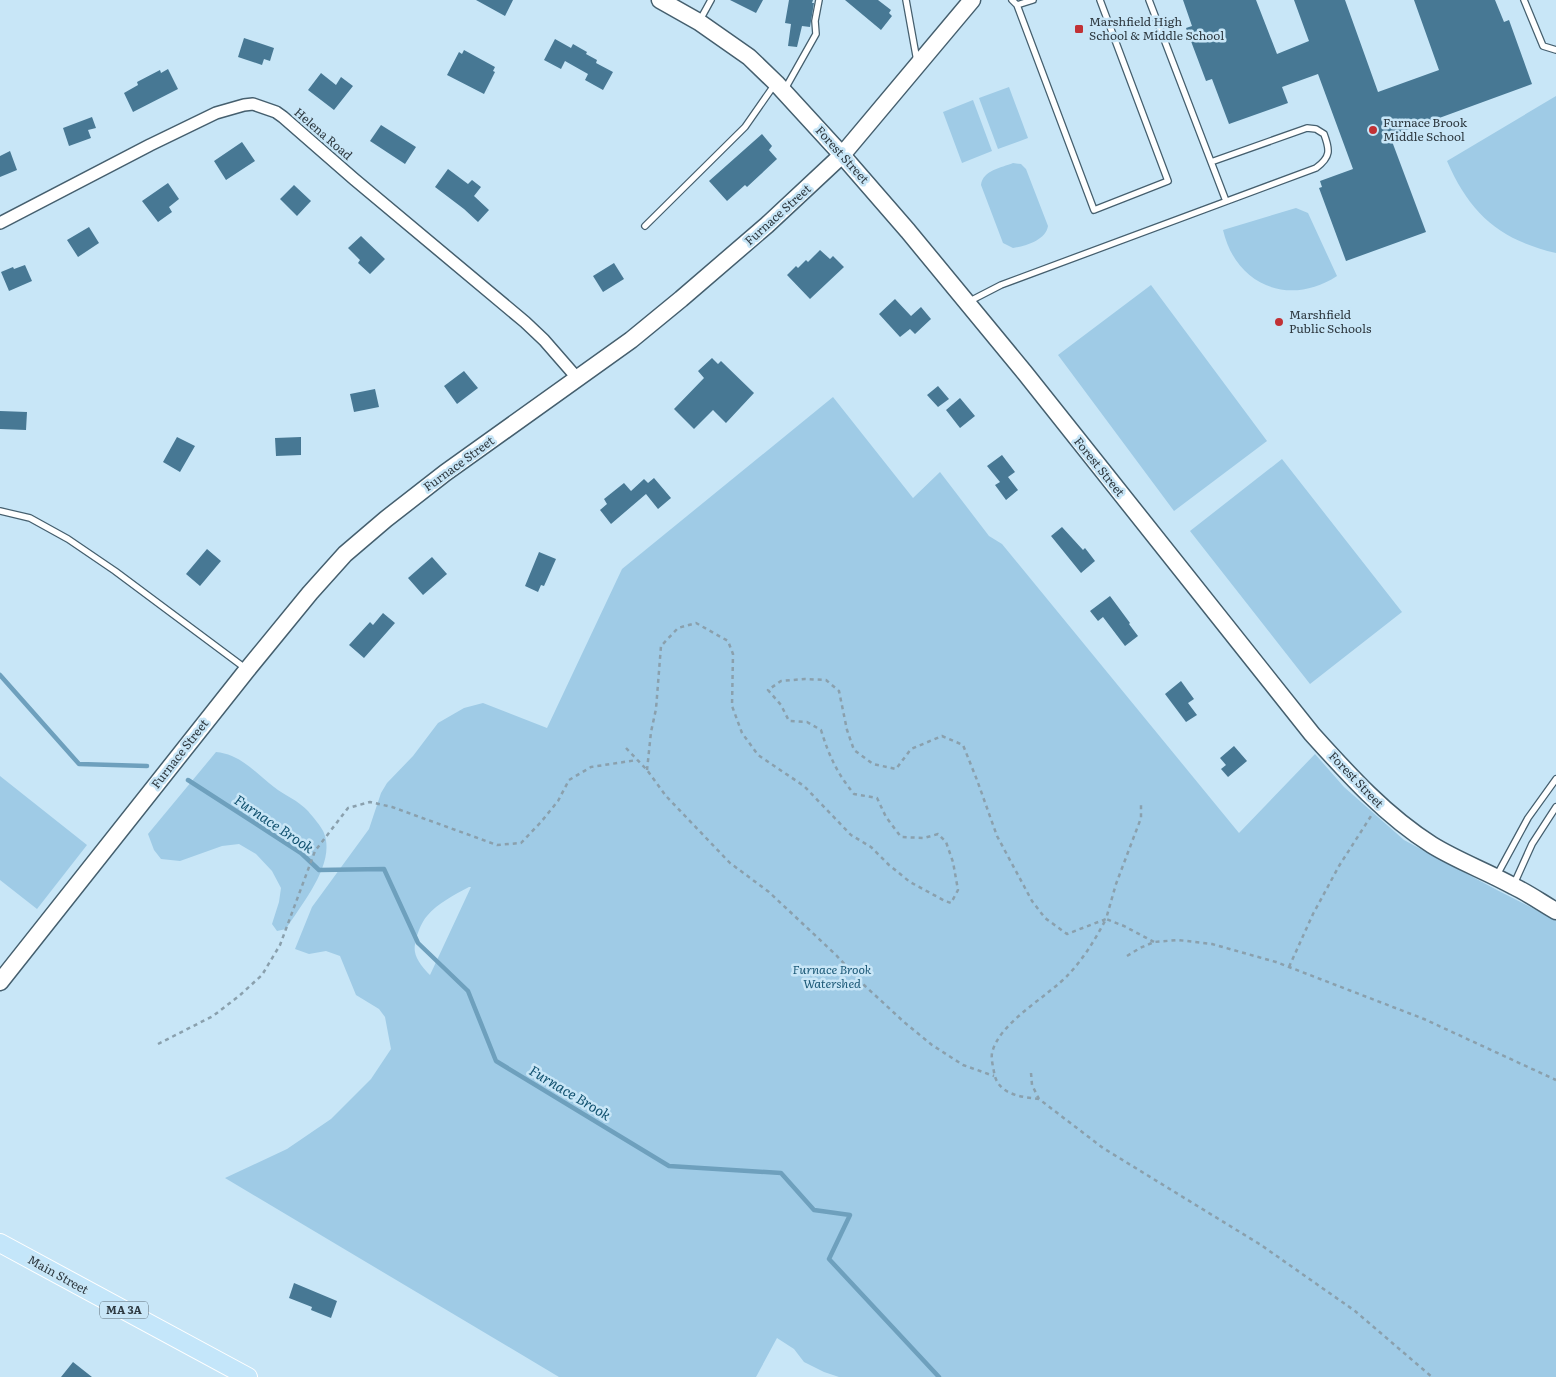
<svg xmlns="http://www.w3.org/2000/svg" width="1556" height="1377" font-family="Literata,serif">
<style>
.green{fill:#9fcbe6;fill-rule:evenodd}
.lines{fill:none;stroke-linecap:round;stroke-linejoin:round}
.stream{stroke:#6ea0bd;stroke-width:4.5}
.building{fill:#477894}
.lane-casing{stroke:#455f6e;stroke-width:8}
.street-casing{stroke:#455f6e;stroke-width:14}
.secondary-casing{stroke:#455f6e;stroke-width:19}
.primary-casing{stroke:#fff;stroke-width:20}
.path{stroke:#8aa0ad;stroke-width:2.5;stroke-dasharray:4 4;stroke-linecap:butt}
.lane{stroke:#fff;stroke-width:5.5}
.street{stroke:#fff;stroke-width:11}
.secondary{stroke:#fff;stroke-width:16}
.primary{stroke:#c4e6fa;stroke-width:18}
.poi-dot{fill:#c13135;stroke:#c8e6f7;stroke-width:2}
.labels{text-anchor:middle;stroke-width:5;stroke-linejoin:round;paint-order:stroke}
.shield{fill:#c8e6f7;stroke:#5c6d77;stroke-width:1}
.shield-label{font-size:11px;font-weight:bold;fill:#2e3940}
.poi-label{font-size:12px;fill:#2e3940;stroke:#c8e6f7;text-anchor:start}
.street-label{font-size:12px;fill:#2e3940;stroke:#c8e6f7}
.park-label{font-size:12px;font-style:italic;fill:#1c5977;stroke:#c8e6f7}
.water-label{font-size:14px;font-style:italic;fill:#11516f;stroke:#c8e6f7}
</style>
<rect width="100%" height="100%" fill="#c8e6f7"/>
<path class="green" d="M1009,87L1028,138L998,149L979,98Z
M1556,96V253C1500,240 1470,214 1447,161Z
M973,100L992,151L962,163L943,112Z
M1013,163L1021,164L1026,169L1048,226C1046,240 1026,246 1013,248L1003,243L981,185C983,170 1001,168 1013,163Z
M1296,208L1308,213L1337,276C1290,307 1236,286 1223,230Z
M1151,285L1267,441L1174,511L1058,355Z
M833,397L913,498L940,472L989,536L1002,544L1239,833L1315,754L1344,787L1404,840L1497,890L1556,920V1377H839L824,1372L804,1362L794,1349L777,1338L756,1377H559L225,1178L287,1149L331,1119L371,1079L391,1049L385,1017L379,1009L356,995L340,956L326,951L309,954L295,949L312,907L369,829L381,793L387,783L413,756L438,723L464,708L483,703L547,728L622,569ZM469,887H471L430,975C425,970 416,960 415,952C413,943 421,922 427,916C438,903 454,895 469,887Z
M1282,459L1402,612L1310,684L1190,531Z
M216,752C240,754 256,773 274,787C284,795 299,801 308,811C313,817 321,826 324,833C336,864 302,903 286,929L277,931L272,924L279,902L281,888L272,871L256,854L239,844L222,846L180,861L161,859L154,850L148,834Z
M0,776L87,845L37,909L0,880Z"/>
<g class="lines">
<path class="stream" d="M0,675L79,764L147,766
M188,780L301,853L319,870L384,869L418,943L468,991L496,1061L669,1166L781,1173L814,1210L850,1215L829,1259L939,1377"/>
</g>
<path class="building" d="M476,0H513L505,16Z
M730,0H763L756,13Z
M789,0H813L812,3H814L810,27L802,26L797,47L788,46L791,24L785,23Z
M845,0H878L891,10L889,13L892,16L881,30Z
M1183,0H1256L1277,54L1309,41L1294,0H1345L1378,92L1439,70L1414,0H1495L1504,22L1509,20L1532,84L1390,136L1426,232L1346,261L1319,188L1322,187L1320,181L1353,169L1318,74L1282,87L1288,103L1229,124L1212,79L1206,81L1186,28L1192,26Z
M244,38L274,48L270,61L264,59L262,65L238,57Z
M555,39L571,48L573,44L587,52L586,54L597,60L596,63L613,72L603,90L585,80L588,74L565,61L561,69L544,60Z
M464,50L495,67L493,71L495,72L484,94L447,75L459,52L462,54Z
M168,69L178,89L133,112L124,93L138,85L137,82L160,70L161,73Z
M321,73L336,85L341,77L353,86L334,110L308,90Z
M92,117L96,128L88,130L91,138L69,146L63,128Z
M381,125L416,147L405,164L370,141Z
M762,134L772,146L769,150L777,159L747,187L745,185L727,201L709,181Z
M242,142L255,161L226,180L214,161Z
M10,151L17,170L0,177V156Z
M448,169L468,184L472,180L481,187L474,196L489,210L478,222L464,209L435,187Z
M168,183L179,199L169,207L172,212L158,222L142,201Z
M294,185L311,201L297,216L280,199Z
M89,227L99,243L78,257L67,240Z
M361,236L385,259L370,274L358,263L360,260L348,248Z
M820,250L830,259L833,256L844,267L810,299L787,275L796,266L798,268L806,260L808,262Z
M614,263L624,279L603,292L593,276Z
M25,265L32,281L9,291L1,272L13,267L14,269Z
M895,299L911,316L921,307L931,319L915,334L910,329L900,337L879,314Z
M712,358L718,364L721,361L754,393L726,423L713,410L694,429L674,409L704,378L698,371Z
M464,371L478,388L457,404L444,386Z
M938,386L949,399L938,407L927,395Z
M375,389L379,407L354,412L350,394Z
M960,398L975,416L960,428L946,410Z
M0,411L27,412L26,430L0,429Z
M177,437L195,446L180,472L163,462Z
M301,437V455L276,456L275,438Z
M1002,455L1015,472L1008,477L1018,490L1006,500L995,485L1000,482L987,466Z
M654,478L671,498L658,509L646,494L611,524L600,510L607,504L604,499L624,483L631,491L644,479L648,483Z
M1062,527L1083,550L1085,548L1095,561L1081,573L1051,536Z
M207,549L221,561L200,586L186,574Z
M539,552L556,559L544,586L541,585L538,592L525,586Z
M432,557L447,574L423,595L408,578Z
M1110,596L1130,623L1129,624L1138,636L1125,646L1103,617L1098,621L1090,611Z
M383,613L395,623L364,658L349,645L370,622L373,625Z
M1181,681L1194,699L1188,703L1197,715L1186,722L1165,694Z
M1234,746L1247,761L1228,777L1221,769L1226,765L1220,758Z
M294,1283L337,1301L331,1318L311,1310L312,1307L289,1298Z
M73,1362L92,1377H61Z"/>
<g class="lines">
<g class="lane-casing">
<path id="lane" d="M906,0L917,61
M1012,0L1017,5L1094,210L1168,181L1100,0
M1149,0L1226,201
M1524,0L1543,46L1556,50
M1017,5L1033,0
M700,20L711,0
M785,89L816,34L815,21L819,0
M645,226L745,127L775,84
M968,302L1001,285L1316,168C1331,157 1330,150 1324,134L1316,129L1307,128L1211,162
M0,511L30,518L68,539L115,571L245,668
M1497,875L1528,818L1556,779
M1514,884L1532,844L1556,807"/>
</g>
<g class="street-casing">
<path id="street" d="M0,223L150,145L216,113L244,105L253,104L276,112L283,117L354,179L525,322L544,340L578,379"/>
</g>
<g class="secondary-casing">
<path id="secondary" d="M660,0L699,22L749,57L776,83L842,155L908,231L1025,373L1312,734C1349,775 1385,815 1432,845C1458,861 1486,871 1513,886C1528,893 1542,903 1556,911
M0,982L247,670L310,593L345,554L386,519L445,473L631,340L681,299L767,225L842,155L972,0"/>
</g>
<g class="primary-casing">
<path id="primary" d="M0,1243L248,1377"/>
</g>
<path class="path" d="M626,748L647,770L666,796L730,863L769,892L836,955L864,985L904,1022L932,1045L963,1065L994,1076
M647,770L651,732L656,709L661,646L678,628L696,623L728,641L733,654L732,706L742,733L758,755L804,786L851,835L871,847L889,865L910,882L945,901L951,903L958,890L953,862L946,842L938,834L924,838L901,837L886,817L877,798L854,794C837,773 829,756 821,730L807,722L789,721L781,705L768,690L781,681L805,679L826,680L839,691L847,730L854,750L873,764L896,769L911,749L942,736L963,745L977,780L997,836L1032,901L1045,918L1067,934L1106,919L1116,884L1141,818V805
M1127,956L1140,948L1154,942L1178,940L1212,944L1276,962L1424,1019L1556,1080
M1289,967L1313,914L1339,866L1371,816
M158,1044L213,1016L239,996L262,975L280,945L315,851L348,808L370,802L392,807L497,845L521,843L541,822L558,801L569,780L591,767L637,760
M1031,1073L1032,1085L1039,1099L1103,1148L1261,1245L1355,1311L1432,1377
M1039,1099C1020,1097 997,1094 994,1072C993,1066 991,1059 992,1053C999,1022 1049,996 1069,974C1084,958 1096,938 1106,919L1124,926L1154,942"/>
<use href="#lane" class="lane"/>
<use href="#street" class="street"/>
<use href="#secondary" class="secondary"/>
<use href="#primary" class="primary"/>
</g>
<g class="poi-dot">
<rect x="1074" y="24" width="10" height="10" rx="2.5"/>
<circle cx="1373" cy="130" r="5"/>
<circle cx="1279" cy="322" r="5"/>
</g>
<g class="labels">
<rect class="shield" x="100" y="1301.5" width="48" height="17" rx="4"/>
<g class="shield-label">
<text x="124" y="1314">MA 3A</text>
</g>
<g class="poi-label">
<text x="1089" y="26">Marshfield High<tspan x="1089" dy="14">School &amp; Middle School</tspan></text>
<text x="1383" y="127">Furnace Brook<tspan x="1383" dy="14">Middle School</tspan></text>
<text x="1289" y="319">Marshfield<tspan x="1289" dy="14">Public Schools</tspan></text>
</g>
<g class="street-label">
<text transform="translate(323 134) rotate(41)" y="4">Helena Road</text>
<text transform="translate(842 155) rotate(48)" y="4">Forest Street</text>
<text transform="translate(778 215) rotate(-42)" y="4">Furnace Street</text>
<text transform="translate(459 464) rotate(-36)" y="4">Furnace Street</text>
<text transform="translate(1099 467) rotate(51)" y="4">Forest Street</text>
<text transform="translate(180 754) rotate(-52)" y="4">Furnace Street</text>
<text transform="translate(1356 780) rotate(46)" y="4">Forest Street</text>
<text transform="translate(58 1275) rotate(29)" y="4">Main Street</text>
</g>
<g class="park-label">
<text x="832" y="974">Furnace Brook<tspan x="832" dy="14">Watershed</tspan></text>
</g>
<g class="water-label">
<text transform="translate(274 824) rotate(34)" y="5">Furnace Brook</text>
<text transform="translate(570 1093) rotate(31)" y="5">Furnace Brook</text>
</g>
</g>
</svg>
